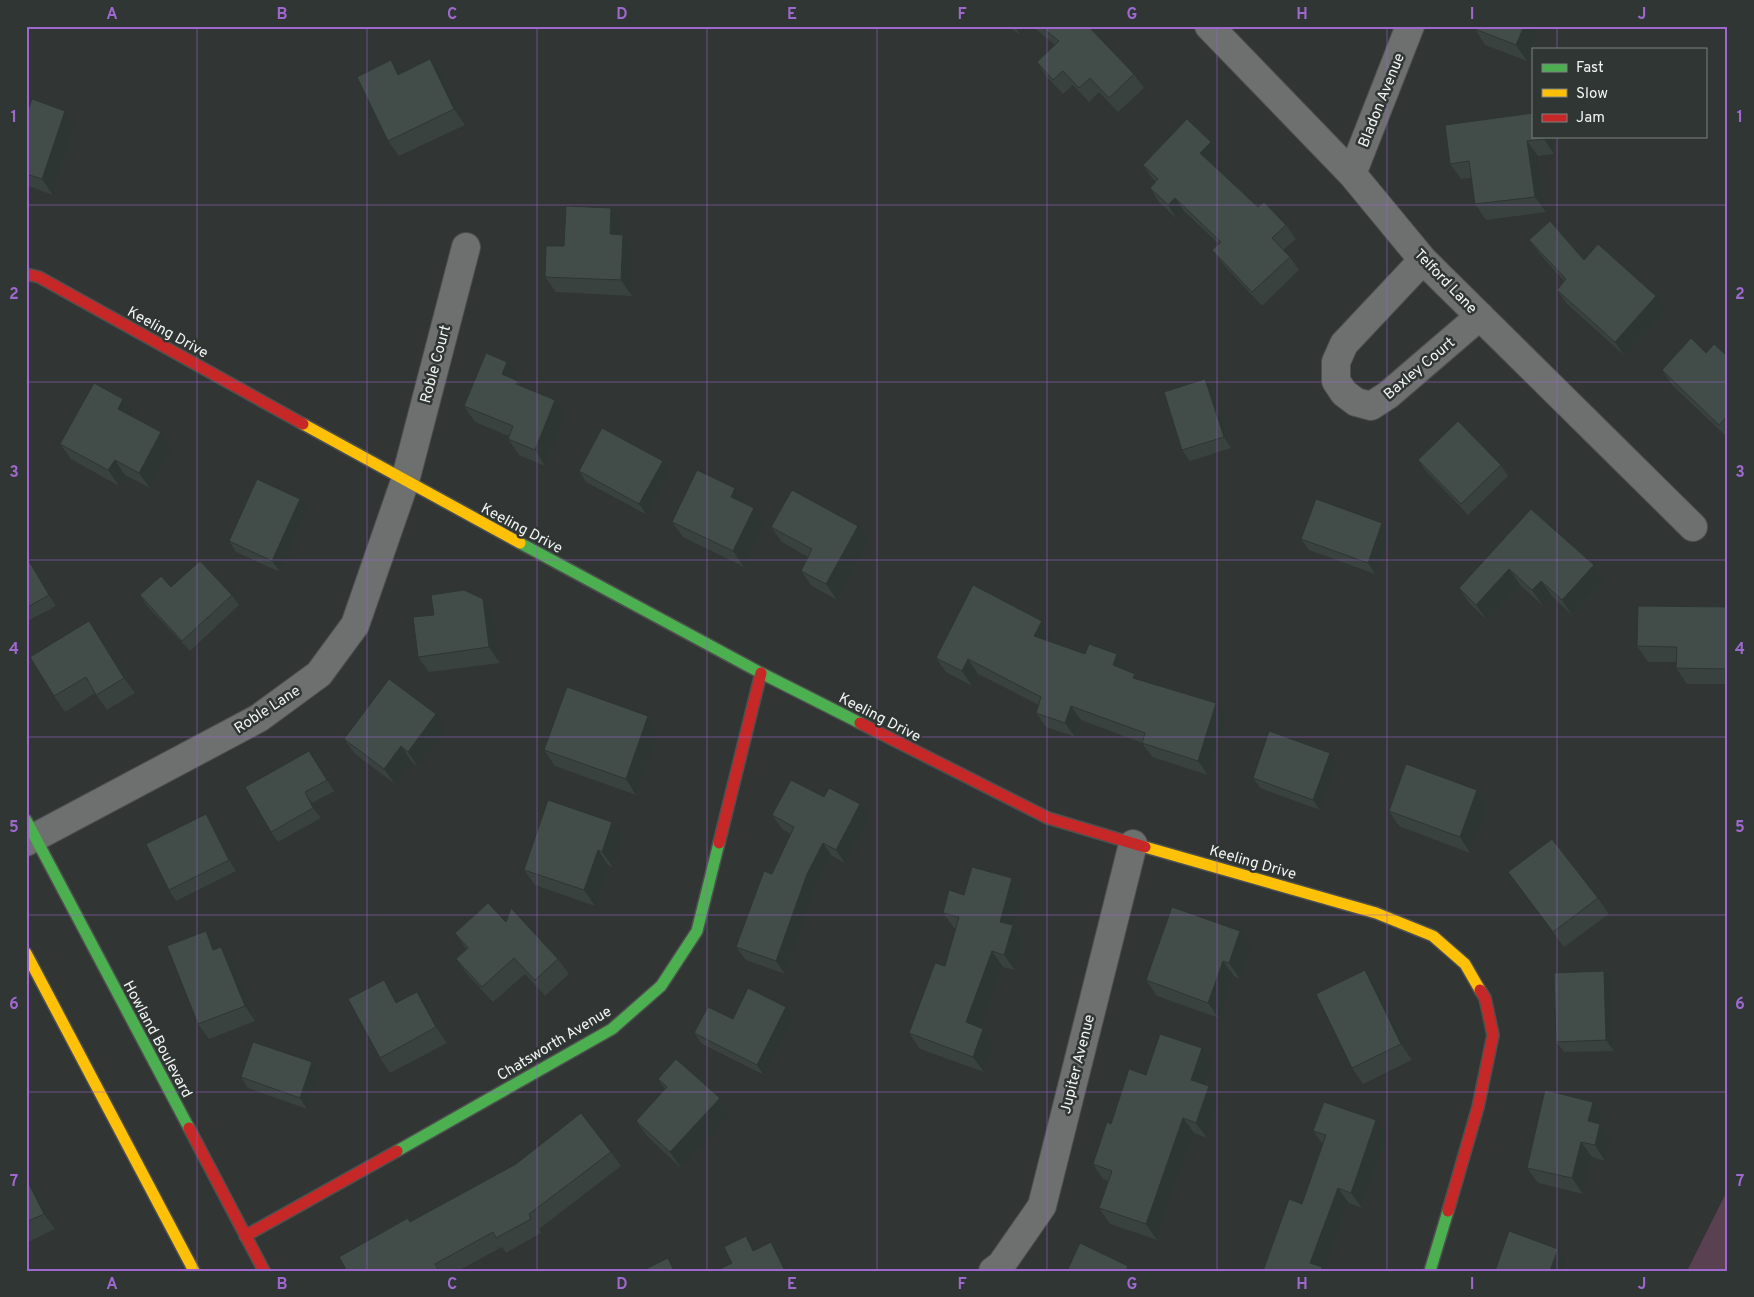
<svg xmlns="http://www.w3.org/2000/svg" width="1754" height="1297" font-family="Overpass,sans-serif">
<style>
.green{fill:#5a4152}
.lines{fill:none;stroke-linecap:round;stroke-linejoin:round}
.street-casing{stroke:#4d504f;stroke-width:30}
.fast-casing{stroke:#4d504f;stroke-width:14}
.slow-casing{stroke:#4d504f;stroke-width:14}
.jam-casing{stroke:#4d504f;stroke-width:14}
.street{stroke:#6e706f;stroke-width:28}
.fast{stroke:#4caf50;stroke-width:11}
.slow{stroke:#ffc107;stroke-width:11}
.jam{stroke:#c62828;stroke-width:11}
.wall{fill:#39423f}
.shaded-wall{fill:#2e3633}
.building{fill:#424d49;stroke:#2e3633}
.grid{fill:none;stroke:#9e68cf;stroke-width:1;stroke-opacity:0.55}
.labels{text-anchor:middle;stroke-width:5;stroke-linejoin:round;paint-order:stroke}
.street-label{font-size:15px;fill:#f1f5f3;stroke:#303633}
.neatline{fill:none;stroke:#9e68cf;stroke-width:2}
.grid-label{font-size:16px;text-anchor:middle;font-weight:bold;fill:#9e68cf}
</style>
<rect width="100%" height="100%" fill="#313533"/>
<path class="green" d="M1728,1189V1271H1687Z"/>
<g class="lines">
<g class="street-casing">
<path id="street" d="M1209,26L1352,174L1423,260L1693,527
M1352,174L1410,26
M1423,260L1344,344L1336,362V381L1344,393L1356,402L1371,406L1388,395L1480,316
M26,842L259,718L319,674L355,625L405,481L466,247
M993,1271L1001,1265L1042,1206L1133,844"/>
</g>
<g class="fast-casing">
<path id="fast" d="M520,543L761,673L860,723
M26,820L189,1128
M397,1151L612,1029L661,986L697,931L719,843
M1430,1271L1448,1211"/>
</g>
<g class="slow-casing">
<path id="slow" d="M303,424L520,543
M1145,847L1376,913L1433,936L1465,964L1480,990
M26,953L194,1271"/>
</g>
<g class="jam-casing">
<path id="jam" d="M26,274L39,277L303,424
M860,723L1048,818L1145,847
M719,843L761,673
M189,1128L264,1271
M1448,1211L1478,1107L1493,1035L1485,998L1480,990
M245,1236L397,1151"/>
</g>
<use href="#street" class="street"/>
<use href="#fast" class="fast"/>
<use href="#slow" class="slow"/>
<use href="#jam" class="jam"/>
</g>
<path class="wall" d="M1008,26H1029L1021,36Z
M1032,26H1088L1134,74L1144,88L1118,112L1099,92L1089,102L1073,85L1063,94L1046,76L1037,62L1055,45Z
M1476,26H1540L1527,61L1485,45L1475,29Z
M400,74L441,75L465,125L399,156L388,141Z
M26,115L76,126L53,195L26,185Z
M1533,136H1552L1554,154L1538,156L1546,212L1486,220L1475,204L1471,178L1461,179L1450,164Z
M1220,155L1212,164L1258,207L1286,225L1296,239L1283,250L1290,257L1299,270L1262,306L1222,263L1212,250L1219,244L1184,211L1177,219L1159,202L1150,188L1156,182L1152,178L1143,165Z
M622,223V235H623L633,251L632,296L556,292L545,277L564,246Z
M1529,240L1584,260L1656,296L1666,310L1625,356L1567,304L1557,290L1564,281L1540,254Z
M1706,353L1728,357V438L1672,385L1662,370Z
M518,377L517,380L521,386L555,400L566,416L545,466L519,455L508,439L509,436L475,422L464,406Z
M1212,389L1231,448L1190,461L1182,450Z
M134,415L133,417L161,432L172,448L150,488L125,475L119,486L71,459L60,444Z
M1418,460L1501,465L1508,476L1468,515L1425,470Z
M579,471H670L647,515L586,482Z
M735,488L746,504L754,508L765,523L744,567L683,537L672,522Z
M308,509L280,572L236,552L229,541Z
M1531,509L1594,565L1604,581L1572,615L1552,596L1543,606L1520,585L1487,620L1470,604L1459,588Z
M771,527L869,542L837,600L812,586L801,571L808,557L782,542Z
M1390,533L1375,574L1309,550L1301,539Z
M26,553L56,606L26,622Z
M171,587L232,595L239,605L190,651L147,606L140,595Z
M1728,607V684H1687L1676,668L1677,662H1648L1637,646Z
M494,615L500,663L429,672L418,657Z
M1052,635L1049,641L1085,654H1117L1127,668L1126,671L1139,680L1226,717L1208,775L1152,757L1142,743L1081,720L1075,737L1046,727L1036,713L1039,705L978,674L972,686L946,672L936,658Z
M100,637L135,693L107,710L95,693L65,712L54,696Z
M648,716L659,732L636,795L555,766L544,750Z
M446,730L418,767L412,762L395,784L355,754L344,739Z
M317,761L334,791L312,803L321,818L278,842L271,832Z
M1337,763L1320,810L1260,788L1253,778Z
M1477,790L1488,806L1470,853L1399,826L1389,811Z
M824,797L869,817L845,863L832,856L816,887L785,974L746,960L736,947L791,834L782,829L772,815Z
M206,814L213,825L236,871L176,901L169,890Z
M623,838L613,867L609,866L595,906L535,885L524,870Z
M1508,872L1598,898L1609,914L1564,947Z
M1023,894L1014,926L1024,941L1015,970L1003,967L980,1028L994,1044L984,1072L920,1049L909,1033L945,966L956,929L954,928L943,913L964,895Z
M506,922L558,959L569,974L545,996L525,974L493,1002L467,974L456,959L466,949L455,933Z
M217,946L218,948L221,947L232,962L255,1021L209,1039L198,1024Z
M1251,947L1240,979L1234,976L1219,1018L1157,996L1146,980Z
M384,980L398,1002L428,1008L447,1043L390,1073L380,1058Z
M1611,981L1614,1051L1564,1052L1556,1042Z
M1376,986L1412,1060L1363,1084L1352,1068Z
M794,1018L764,1075L702,1044L694,1033L733,1019Z
M1213,1064L1206,1085L1220,1101L1207,1138L1194,1133L1157,1240L1110,1224L1099,1208L1108,1181L1103,1179L1093,1164L1111,1124L1146,1075Z
M320,1073L307,1109L248,1088L241,1077Z
M658,1079L720,1098L731,1114L681,1168L647,1136L636,1121L665,1089Z
M1593,1102L1603,1117L1601,1126L1611,1139L1605,1161L1592,1157L1583,1194L1538,1183L1527,1168Z
M1376,1120L1387,1136L1362,1208L1349,1203L1324,1270L1263,1271L1302,1204L1323,1144L1313,1131Z
M611,1152L621,1166L539,1229L541,1233L506,1253L502,1247L458,1271H347L410,1222Z
M26,1172L55,1229L26,1243Z"/>
<path class="shaded-wall" d="M1014,26H1029L1021,36Z
M1524,26H1540L1527,61L1516,45Z
M430,59L441,75L465,125L454,109Z
M391,60L402,76L398,75Z
M65,111L76,126L53,195L42,179Z
M1543,136H1552L1554,154L1544,139Z
M1527,141L1538,156L1546,212L1535,197Z
M1211,142L1220,155L1210,167L1200,153Z
M1175,198L1184,211L1177,219L1168,205Z
M611,208L622,223L621,250L610,234Z
M623,235L633,251L632,296L621,280Z
M1656,296L1666,310L1625,356L1615,342Z
M507,362L518,377L513,389L502,374Z
M1205,379L1212,389L1231,448L1224,437Z
M123,399L134,415L129,424L118,409Z
M555,400L566,416L545,466L535,450Z
M161,432L172,448L150,488L139,473Z
M115,460L125,475L119,486L108,470Z
M663,461L670,471L647,515L639,504Z
M735,488L746,504L742,513L731,497Z
M300,499L308,509L280,572L272,561Z
M754,508L765,523L744,567L733,551Z
M1382,523L1390,533L1375,574L1368,563Z
M858,526L869,542L837,600L826,584Z
M26,553L56,606L49,595L26,556Z
M1594,565L1604,581L1572,615L1562,600Z
M1509,569L1520,585L1487,620L1476,605Z
M1541,581L1552,596L1543,606L1532,590Z
M483,599L494,615L500,663L489,647Z
M89,621L100,637L135,693L124,678Z
M1042,621L1052,635L1044,650L1034,636Z
M1117,654L1127,668L1123,680L1113,665Z
M968,659L978,674L972,686L962,671Z
M1135,674L1145,688L1133,678Z
M1216,703L1226,717L1208,775L1198,761Z
M1071,706L1081,720L1075,737L1065,723Z
M436,714L446,730L418,767L408,752Z
M648,716L659,732L636,795L626,779Z
M401,746L412,762L395,784L384,769Z
M309,751L317,761L334,791L327,780Z
M1330,753L1337,763L1320,810L1313,800Z
M1477,790L1488,806L1470,853L1460,837Z
M305,792L312,803L321,818L313,808Z
M860,804L869,817L845,863L836,850Z
M206,814L213,825L236,871L229,860Z
M612,822L623,838L613,867L602,852Z
M823,843L832,856L816,887L785,974L776,961L807,874Z
M598,850L609,866L595,906L584,890Z
M1012,878L1023,894L1014,926L1024,941L1015,970L1004,955L1000,922Z
M206,931L217,946L224,965L213,950Z
M1240,931L1251,947L1240,979L1229,963Z
M221,947L232,962L255,1021L245,1006Z
M992,951L1003,967L977,1038L966,1022Z
M1223,961L1234,976L1219,1018L1208,1003Z
M1365,970L1376,986L1412,1060L1401,1044Z
M1604,971L1611,981L1614,1051L1606,1040Z
M384,980L395,995L407,1018L396,1003Z
M417,992L428,1008L447,1043L436,1027Z
M786,1007L794,1018L764,1075L757,1065Z
M983,1029L994,1044L984,1072L973,1057Z
M1202,1048L1213,1064L1202,1095L1191,1080Z
M312,1062L320,1073L307,1109L300,1098Z
M1209,1086L1220,1101L1207,1138L1196,1123Z
M720,1098L731,1114L681,1168L670,1152Z
M1593,1102L1603,1117L1601,1126L1611,1139L1605,1161L1595,1145L1588,1121Z
M1183,1118L1194,1133L1157,1240L1146,1224Z
M1376,1120L1387,1136L1362,1208L1351,1193Z
M1581,1142L1592,1157L1583,1194L1572,1178Z
M26,1172L55,1229L44,1214L26,1178Z
M1338,1188L1349,1203L1324,1270L1325,1271H1316L1310,1263Z
M746,1236L756,1250L753,1251Z
M771,1242L780,1256L788,1271H785Z
M1558,1249L1566,1260L1562,1271H1550Z
M668,1258L677,1271H674Z
M1128,1266L1132,1271H1126Z"/>
<path class="building" d="M1040,26H1088L1134,74L1109,98L1090,78L1079,88L1063,71L1053,80L1037,62L1059,41Z
M1476,26H1524L1516,45L1475,29Z
M430,59L454,109L388,141L357,77L391,60L398,75Z
M32,99L65,111L42,179L26,174V115Z
M1533,113V136H1543L1544,139L1527,141L1535,197L1475,204L1469,161L1450,164L1445,125Z
M1187,119L1211,142L1200,153L1258,207L1264,202L1286,225L1272,238L1290,257L1252,292L1212,250L1221,242L1175,198L1168,205L1150,188L1158,179L1143,165Z
M566,206L611,208L610,234L623,235L621,280L545,277L546,246H564Z
M1550,221L1584,260L1598,244L1656,296L1615,342L1557,290L1566,279L1529,240Z
M1691,338L1706,353L1714,344L1728,357V415L1719,425L1662,370Z
M486,353L507,362L502,374L518,381L516,384L555,400L535,450L508,439L513,426L464,406Z
M1205,379L1224,437L1182,450L1164,392Z
M94,383L123,399L118,409L161,432L139,473L115,460L108,470L60,444Z
M1458,421L1501,465L1461,504L1418,460Z
M602,428L663,461L639,504L579,471Z
M697,470L735,488L731,497L754,508L733,551L672,522Z
M257,479L300,499L272,561L229,541Z
M792,490L858,526L826,584L801,571L812,549L771,527Z
M1316,499L1382,523L1368,563L1301,539Z
M1531,509L1594,565L1562,600L1541,581L1532,590L1509,569L1476,605L1459,588Z
M26,556L49,595L26,608Z
M200,561L232,595L182,641L140,595L161,576L171,587Z
M973,585L1042,621L1034,636L1085,654L1089,644L1117,654L1113,665L1135,674L1133,678L1216,703L1198,761L1142,743L1145,733L1071,706L1065,723L1036,713L1041,697L968,659L962,671L936,658Z
M464,590L483,599L489,647L418,657L413,617L434,615L431,595Z
M1638,606L1728,607V669L1676,668L1677,647L1637,646Z
M89,621L124,678L96,695L86,677L54,696L30,657Z
M389,679L436,714L408,752L401,746L384,769L344,739Z
M567,687L648,716L626,779L544,750Z
M1269,731L1330,753L1313,800L1253,778Z
M309,751L327,780L305,792L313,808L271,832L245,787Z
M1406,764L1477,790L1460,837L1389,811Z
M791,780L824,797L829,788L860,804L836,850L823,843L807,874L776,961L736,947L764,871L772,874L794,827L772,815Z
M548,800L612,822L602,852L598,850L584,890L524,870Z
M206,814L229,860L169,890L146,844Z
M1552,839L1598,898L1553,932L1508,872Z
M972,867L1012,878L1000,922L1013,925L1004,955L992,951L966,1022L983,1029L973,1057L909,1033L935,963L945,966L959,917L943,913L949,890L964,895Z
M488,903L506,922L511,908L558,959L535,980L514,958L482,987L456,959L468,948L455,933Z
M1172,907L1240,931L1229,963L1223,961L1208,1003L1146,980Z
M206,931L213,950L221,947L245,1006L198,1024L167,946Z
M1365,970L1401,1044L1352,1068L1316,994Z
M1604,971L1606,1040L1556,1042L1554,973Z
M384,980L396,1003L417,992L436,1027L380,1058L348,999Z
M748,988L786,1007L757,1065L694,1033L708,1007L733,1019Z
M1160,1034L1202,1048L1191,1080L1209,1086L1196,1123L1183,1118L1146,1224L1099,1208L1112,1171L1093,1164L1107,1122L1111,1124L1129,1069L1146,1075Z
M253,1042L312,1062L300,1098L241,1077Z
M676,1059L720,1098L670,1152L636,1121L667,1087L658,1079Z
M1545,1090L1593,1102L1588,1121L1600,1124L1595,1145L1581,1142L1572,1178L1527,1168Z
M1324,1102L1376,1120L1351,1193L1338,1188L1310,1263L1322,1267L1321,1271H1263L1289,1199L1302,1204L1326,1135L1313,1131Z
M581,1113L611,1152L529,1214L531,1219L496,1238L493,1232L435,1264L439,1271H347L339,1257L408,1218L410,1222L516,1164Z
M26,1178L44,1214L26,1222Z
M1509,1231L1558,1249L1550,1271H1495Z
M746,1236L753,1251L771,1242L785,1271H716L732,1263L724,1247Z
M1080,1243L1128,1266L1126,1271H1067Z
M668,1258L674,1271H642Z"/>
<path class="grid" d="M197,26V1271M367,26V1271M537,26V1271M707,26V1271M877,26V1271M1047,26V1271M1217,26V1271M1387,26V1271M1557,26V49M1557,136V1271M26,205H1728M26,382H1728M26,560H1728M26,737H1728M26,915H1728M26,1092H1728"/>
<g class="labels">
<g class="street-label">
<text transform="translate(1381 100) rotate(-68)" y="5">Bladon Avenue</text>
<text transform="translate(1446 281) rotate(46)" y="5">Telford Lane</text>
<text transform="translate(168 332) rotate(29)" y="5">Keeling Drive</text>
<text transform="translate(435 364) rotate(-75)" y="5">Roble Court</text>
<text transform="translate(1419 368) rotate(-40)" y="5">Baxley Court</text>
<text transform="translate(522 528) rotate(28)" y="5">Keeling Drive</text>
<text transform="translate(267 709) rotate(-33)" y="5">Roble Lane</text>
<text transform="translate(880 717) rotate(27)" y="5">Keeling Drive</text>
<text transform="translate(1253 862) rotate(16)" y="5">Keeling Drive</text>
<text transform="translate(158 1039) rotate(62)" y="5">Howland Boulevard</text>
<text transform="translate(554 1043) rotate(-31)" y="5">Chatsworth Avenue</text>
<text transform="translate(1077 1064) rotate(-76)" y="5">Jupiter Avenue</text>
</g>
</g>
<rect width="1754" height="1297" fill="none" stroke="#303633" stroke-width="55"/>
<rect x="1532" y="48" width="175" height="90" fill="#303633" stroke="#7d8280"/>
<rect x="1542" y="64" width="25" height="8" fill="#4caf50" stroke="#7d8280"/>
<text x="1576" y="72" font-size="15" fill="#f1f5f3">Fast</text>
<rect x="1542" y="89" width="25" height="8" fill="#ffc107" stroke="#7d8280"/>
<text x="1576" y="98" font-size="15" fill="#f1f5f3">Slow</text>
<rect x="1542" y="114" width="25" height="8" fill="#c62828" stroke="#7d8280"/>
<text x="1576" y="122" font-size="15" fill="#f1f5f3">Jam</text>
<rect x="28" y="28" width="1698" height="1242" class="neatline"/>
<g class="grid-label">
<text x="112" y="19">A</text>
<text x="282" y="19">B</text>
<text x="452" y="19">C</text>
<text x="622" y="19">D</text>
<text x="792" y="19">E</text>
<text x="962" y="19">F</text>
<text x="1132" y="19">G</text>
<text x="1302" y="19">H</text>
<text x="1472" y="19">I</text>
<text x="1642" y="19">J</text>
<text x="14" y="122">1</text>
<text x="1740" y="122">1</text>
<text x="14" y="299">2</text>
<text x="1740" y="299">2</text>
<text x="14" y="477">3</text>
<text x="1740" y="477">3</text>
<text x="14" y="654">4</text>
<text x="1740" y="654">4</text>
<text x="14" y="832">5</text>
<text x="1740" y="832">5</text>
<text x="14" y="1009">6</text>
<text x="1740" y="1009">6</text>
<text x="14" y="1186">7</text>
<text x="1740" y="1186">7</text>
<text x="112" y="1289">A</text>
<text x="282" y="1289">B</text>
<text x="452" y="1289">C</text>
<text x="622" y="1289">D</text>
<text x="792" y="1289">E</text>
<text x="962" y="1289">F</text>
<text x="1132" y="1289">G</text>
<text x="1302" y="1289">H</text>
<text x="1472" y="1289">I</text>
<text x="1642" y="1289">J</text>
</g>
</svg>
